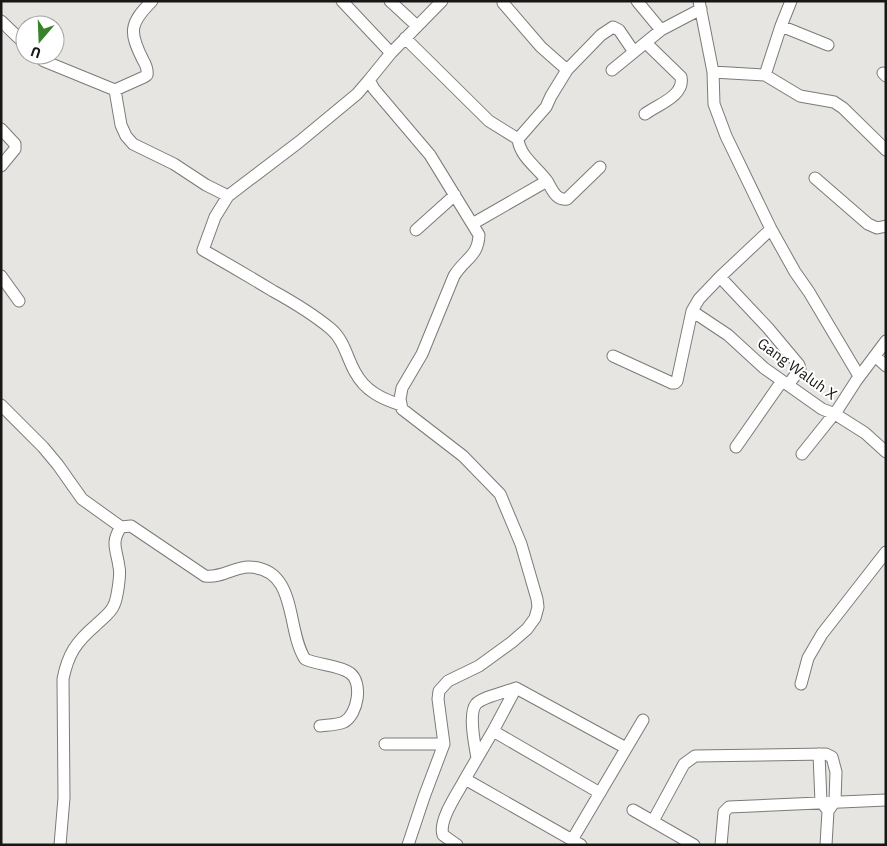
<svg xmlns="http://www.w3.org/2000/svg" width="887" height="846" font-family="'IBM Plex Sans',sans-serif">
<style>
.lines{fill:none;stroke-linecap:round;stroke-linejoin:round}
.minor-casing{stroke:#7c7a78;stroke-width:13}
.minor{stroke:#fff;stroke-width:11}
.labels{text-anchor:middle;stroke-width:4;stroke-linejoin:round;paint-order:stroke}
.street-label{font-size:15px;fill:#181716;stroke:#fff}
</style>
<rect width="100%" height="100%" fill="#e7e5e2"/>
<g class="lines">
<g class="minor-casing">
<path id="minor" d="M342,1L391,53
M390,1L417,26
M637,1L661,30L701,9
M699,1L713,72L714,104L726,136L771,229L795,272L809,292L859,376
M791,1L781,26L765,75L800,96L834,102L843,108L886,150
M503,3L541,47L567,70
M1,21L25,44
M781,26L828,45
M405,38L489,121L518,139
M37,55L44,61L115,90L144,77L147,75C148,69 146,65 143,60C129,32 129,24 152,1
M612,70L661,30
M713,72L765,75
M883,73L886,76
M115,90L121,125L126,136L133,144L174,164L206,185L228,196L299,142L357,94L369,80
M645,114C657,105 685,96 681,77L646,43
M1,129L15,144V149L1,166
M815,178L868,224L877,228L886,226
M547,181C552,189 556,201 567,199L600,167
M228,196L215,217L203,250C226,263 250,277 273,291C293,302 313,314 331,329C344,340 347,358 355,372C365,391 382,399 401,405
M474,223L547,181C537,167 520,157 518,139L546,107L551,96L567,70L601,35L613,27L619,30L634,52
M771,229L720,277L768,328L799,365L800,369L788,385
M416,230L455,195
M1,276L19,301
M692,311L728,335L764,368L822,409L835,414L865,433L886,452
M613,356L672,383H675L677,381L692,311L699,299L720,277
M875,356L886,366
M1,405L43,447L58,465L82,499L121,527L131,526L205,576C223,578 235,566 250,567C298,569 286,630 305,659C317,665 339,665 350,673C363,683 358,714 344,722C338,725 327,725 320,726
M736,447L782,381
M802,454L838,409L856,381L886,341
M801,684L808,658L822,634L886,552
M493,731L600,793
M385,744H444
M819,754L821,802L826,808
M477,758C475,746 468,714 476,704C482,697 506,692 516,688L626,748
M465,779L493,731L516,688
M633,810L694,845
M653,821L684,764L695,756L826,754L832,757L836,772L835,801L828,811L826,845
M572,840L643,720
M60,845L64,798L63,679C68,654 76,642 96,625C102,619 111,613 114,605C117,599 121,574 119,567C117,550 110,543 121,527
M408,845L424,797L444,744L438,699L439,691L448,681L479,666L512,642L527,629L535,618L538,607L537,599L521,544L500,494L463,456L402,409L400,399L402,388L422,354L454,276C465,258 478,257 479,235L430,155L374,89L369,80L391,53L442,1
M457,845L443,835C438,820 458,793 465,779L581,845
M721,845L724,812L729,807L886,800"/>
</g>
<use href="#minor" class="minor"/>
</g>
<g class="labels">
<g class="street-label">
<text transform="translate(797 369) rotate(36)" y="5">Gang Waluh X</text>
</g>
</g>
<rect width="887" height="846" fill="none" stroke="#181716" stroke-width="5"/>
<g transform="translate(40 40) rotate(199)"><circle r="24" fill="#ffffff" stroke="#a3a2a2"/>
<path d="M0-4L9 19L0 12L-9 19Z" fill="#37822a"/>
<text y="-8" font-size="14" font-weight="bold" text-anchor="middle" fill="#181716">U</text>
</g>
</svg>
